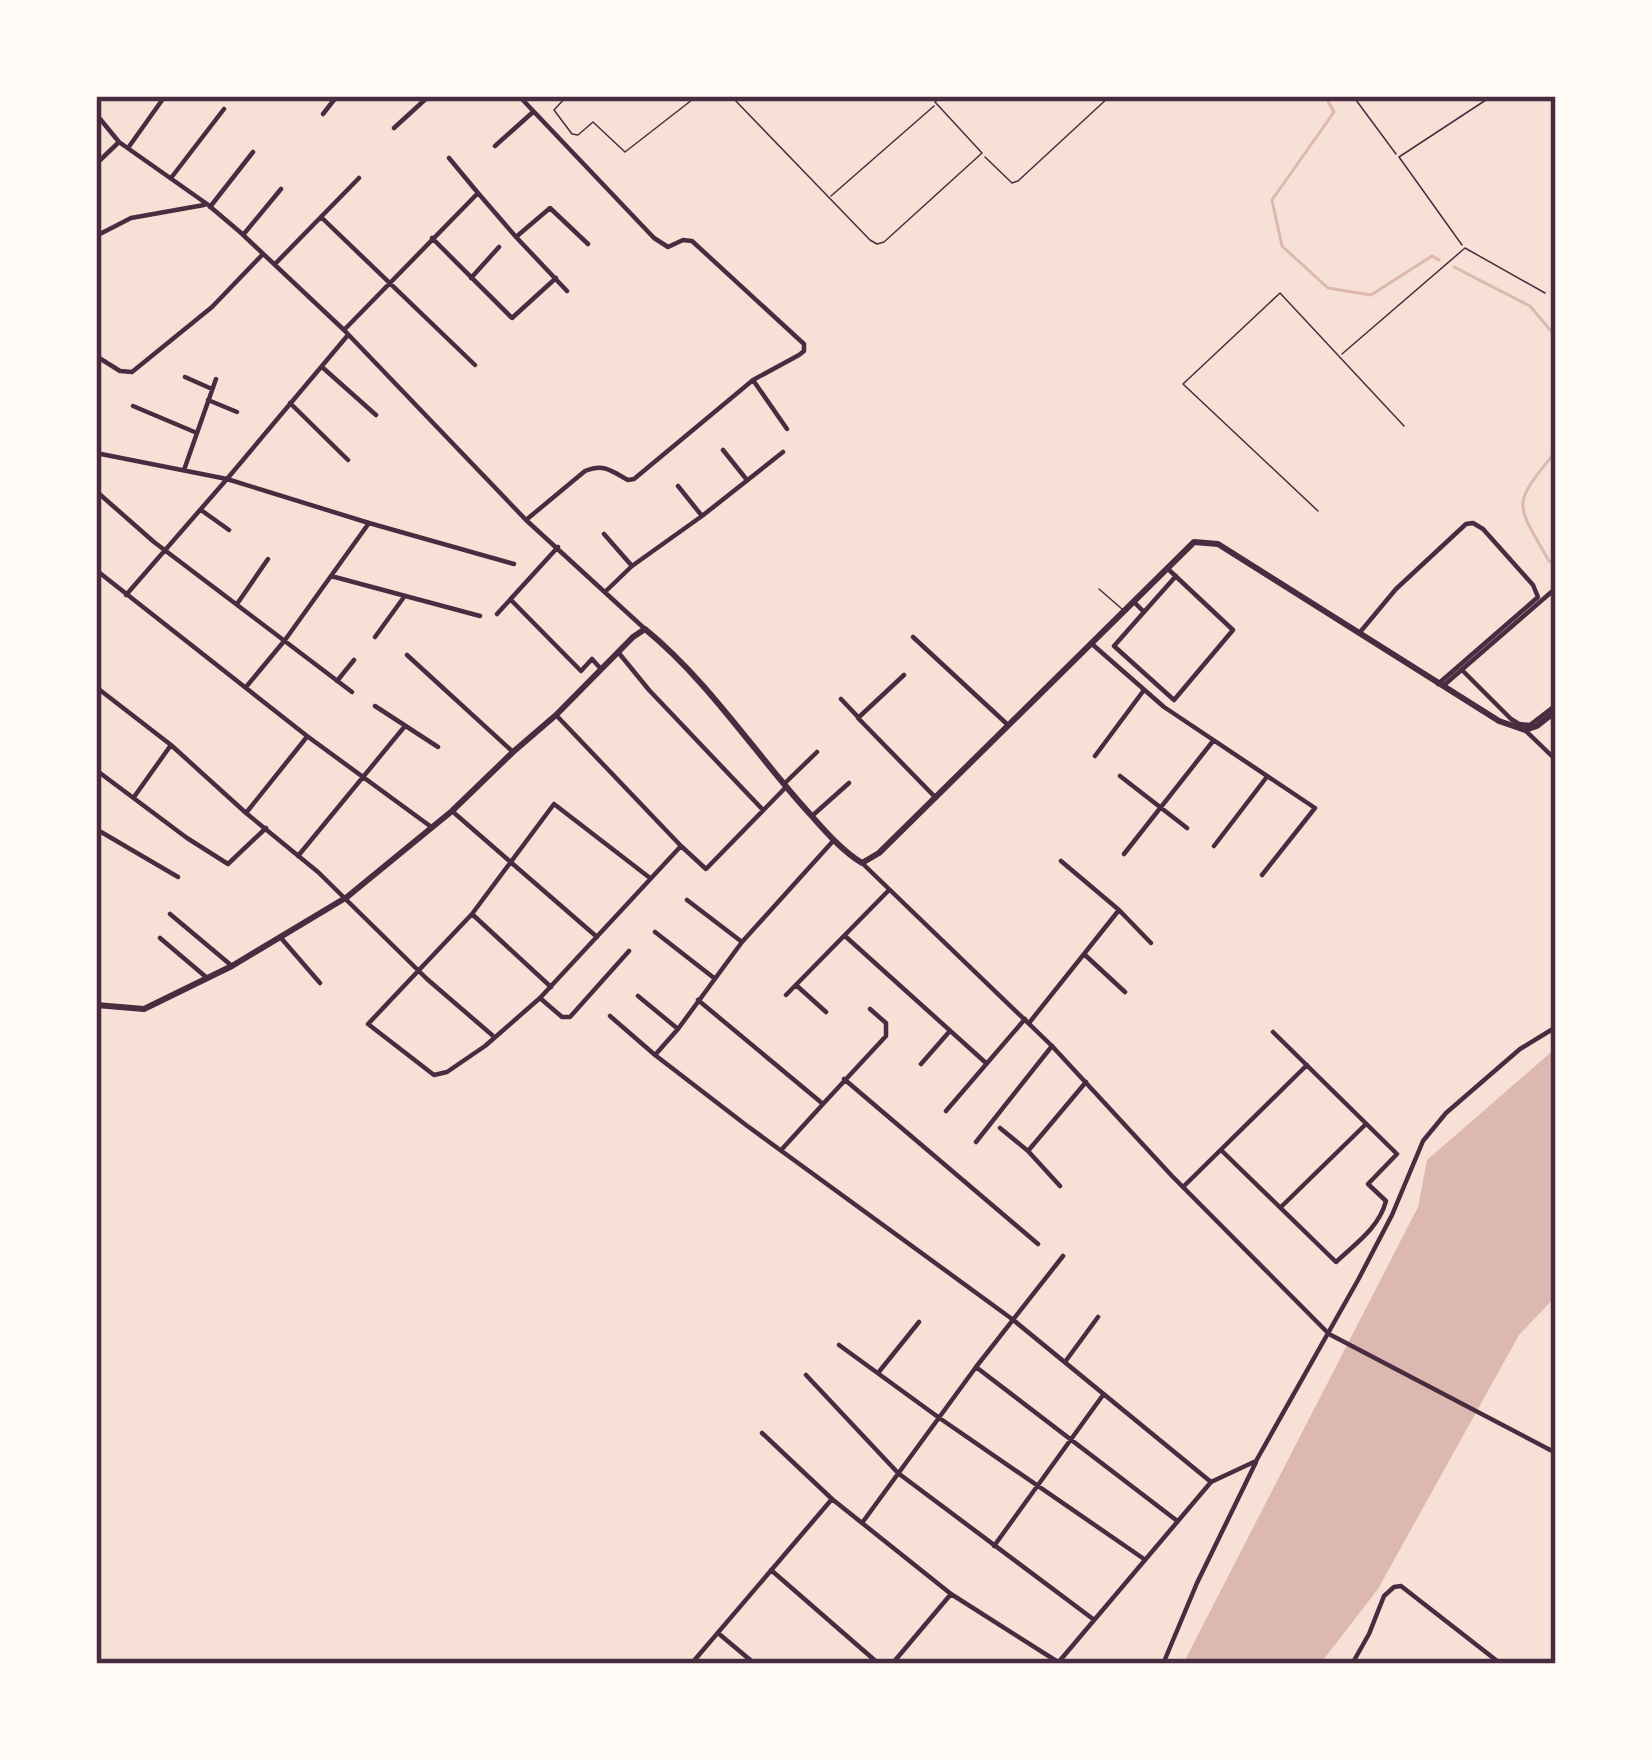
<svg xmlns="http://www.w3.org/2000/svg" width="1652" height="1760" font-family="'Asap Condensed',sans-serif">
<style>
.water{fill:#dcb8b0}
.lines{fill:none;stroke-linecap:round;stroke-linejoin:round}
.stream{stroke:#dcb8b0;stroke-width:3}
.service{stroke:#4a2c40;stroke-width:1.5}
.minor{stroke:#4a2c40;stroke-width:4.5}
.tertiary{stroke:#4a2c40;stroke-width:4.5}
.secondary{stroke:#4a2c40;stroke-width:6}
.neatline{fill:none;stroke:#4a2c40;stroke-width:4.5}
</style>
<rect width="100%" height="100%" fill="#f7e1d7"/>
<path class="water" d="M1556,1048V1296L1519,1335L1378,1589L1320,1664H1183L1418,1207L1427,1160Z"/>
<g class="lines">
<path class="stream" d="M1325,96L1334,112L1272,200L1282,246L1328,288L1371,295L1432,256L1439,260
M1454,267L1530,306L1556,337
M1556,451C1512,506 1514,500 1549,561L1556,563"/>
<path class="service" d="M567,96L554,110L572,134L578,135L593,122L625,152L697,96
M731,96L870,240L877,244L884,242L982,153L935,102L943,96
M1353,96L1396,154
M985,157L1012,183L1018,181L1110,96
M831,196L934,106
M1462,245L1399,157L1492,96
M1342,354L1465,248L1545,293
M1318,511L1183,384L1280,293L1404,426
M1099,589L1122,609"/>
<path class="minor" d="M519,96L654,238L668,247L683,240L692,241L804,344V351L799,355L753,380L634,479L628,480C611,471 605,463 585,471L526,520
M96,98L98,96
M270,98L272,96
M96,114L119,142L207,204L240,232L344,330L526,520L645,629
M323,114L337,96
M394,128L429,96
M495,146L533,112
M128,148L165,96
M96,164L119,142
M171,178L224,109
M478,193L516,237L550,208L588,244
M210,207L253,152
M321,217L475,365
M243,235L281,189
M96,236L131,218L204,205
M516,237L567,291
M432,238L512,318L556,278
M275,264L359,178
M471,278L499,247
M344,330L478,193L449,158
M348,335L227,479L369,523L514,564
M96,356L120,371L132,372L212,307L263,254
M322,367L376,415
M185,377L212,389
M753,380L787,429
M208,400L237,412
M290,403L348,460
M133,406L197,433
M723,450L747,480
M96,453L227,479L126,595
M184,470L216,379
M678,486L702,516
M96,491L154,542L352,692
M201,510L229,530
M604,534L632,566
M96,570L307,736L430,826
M331,576L480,616
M606,591L632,566L702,516L783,452
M511,600L581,671L592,659L601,669
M1134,602L1144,612L1114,646L1174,700L1233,630L1168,569
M237,604L268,559
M1144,612L1176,576
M497,614L558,547
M1361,631L1396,589L1466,524L1473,523L1483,529L1533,585L1538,597L1438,684
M375,637L404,597
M913,637L1008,725
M1092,644L1164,707L1315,808L1262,875
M618,652L649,690L763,810
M407,655L513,752
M1462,670L1511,719L1519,724L1530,725L1556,705
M904,675L858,718L936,798
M337,681L354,660
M1443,686L1556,588
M96,687L171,745L246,813L318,872L427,979L492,1035
M246,687L285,640L369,523
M841,699L858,717
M375,706L438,747
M556,715L681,846
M1525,730L1556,760
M1095,756L1144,690
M96,770L187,838L228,864L266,828
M1120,776L1187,828
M784,784L817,752
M134,797L171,745
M452,811L597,937
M246,813L306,738
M812,816L849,783
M96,829L178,877
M834,840L742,942L678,1029L655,1055L746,1125L1012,1319L1211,1482
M1214,846L1266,778
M1124,854L1213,741
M298,856L405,726
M650,878L554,804L472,914L368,1024L434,1075L447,1072L485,1046L540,998L681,846L706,869L786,787
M687,900L742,942
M1119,910L1151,943
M170,914L232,966
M472,914L551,987
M655,932L714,978
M845,936L986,1063
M160,938L206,977
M281,938L320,983
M1084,954L1125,992
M796,985L826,1012
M786,995L889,890
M638,996L678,1029
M540,998L562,1017H570L629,951
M698,1000L823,1104L886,1036V1023L870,1009
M610,1016L655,1055
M1029,1023L1119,910L1061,861
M921,1064L949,1032
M844,1079L1038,1244
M946,1111L1025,1019
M1000,1128L1028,1151L1060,1186
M976,1142L1052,1046
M783,1148L823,1104
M1221,1150L1336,1262C1355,1244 1379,1228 1386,1201L1368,1184L1397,1154L1273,1032
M1028,1151L1086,1082
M1183,1187L1307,1065
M1281,1207L1366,1124
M839,1345L938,1417L1144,1559
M1065,1362L1098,1317
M976,1367L1176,1520
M878,1373L919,1322
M806,1375L898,1473L1093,1619
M762,1433L832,1499L951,1594L1058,1662
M862,1523L976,1367L1063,1256
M994,1546L1103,1395
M771,1570L879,1664
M718,1633L755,1664
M692,1663L832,1499
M892,1664L951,1594
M1057,1664L1211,1482L1256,1461L1358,1280L1392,1215L1423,1141L1446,1113L1520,1049L1556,1027
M1163,1664L1197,1583L1256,1462
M1352,1664L1369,1634L1384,1596L1394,1587L1401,1586L1501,1664"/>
<path class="tertiary" d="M862,863L1052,1046L1172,1176L1329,1334L1556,1453"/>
<path class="secondary" d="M96,1005L144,1009L232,966L347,897L452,811L513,752L556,715L633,637L645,629C706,679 750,746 801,804C820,825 838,848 862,863L879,853L1194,542L1218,544L1499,721L1525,730L1537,726L1556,711"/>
</g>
<rect width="1652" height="1760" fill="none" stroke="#fffaf5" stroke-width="198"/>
<rect x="99" y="99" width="1454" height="1562" class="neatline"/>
</svg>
